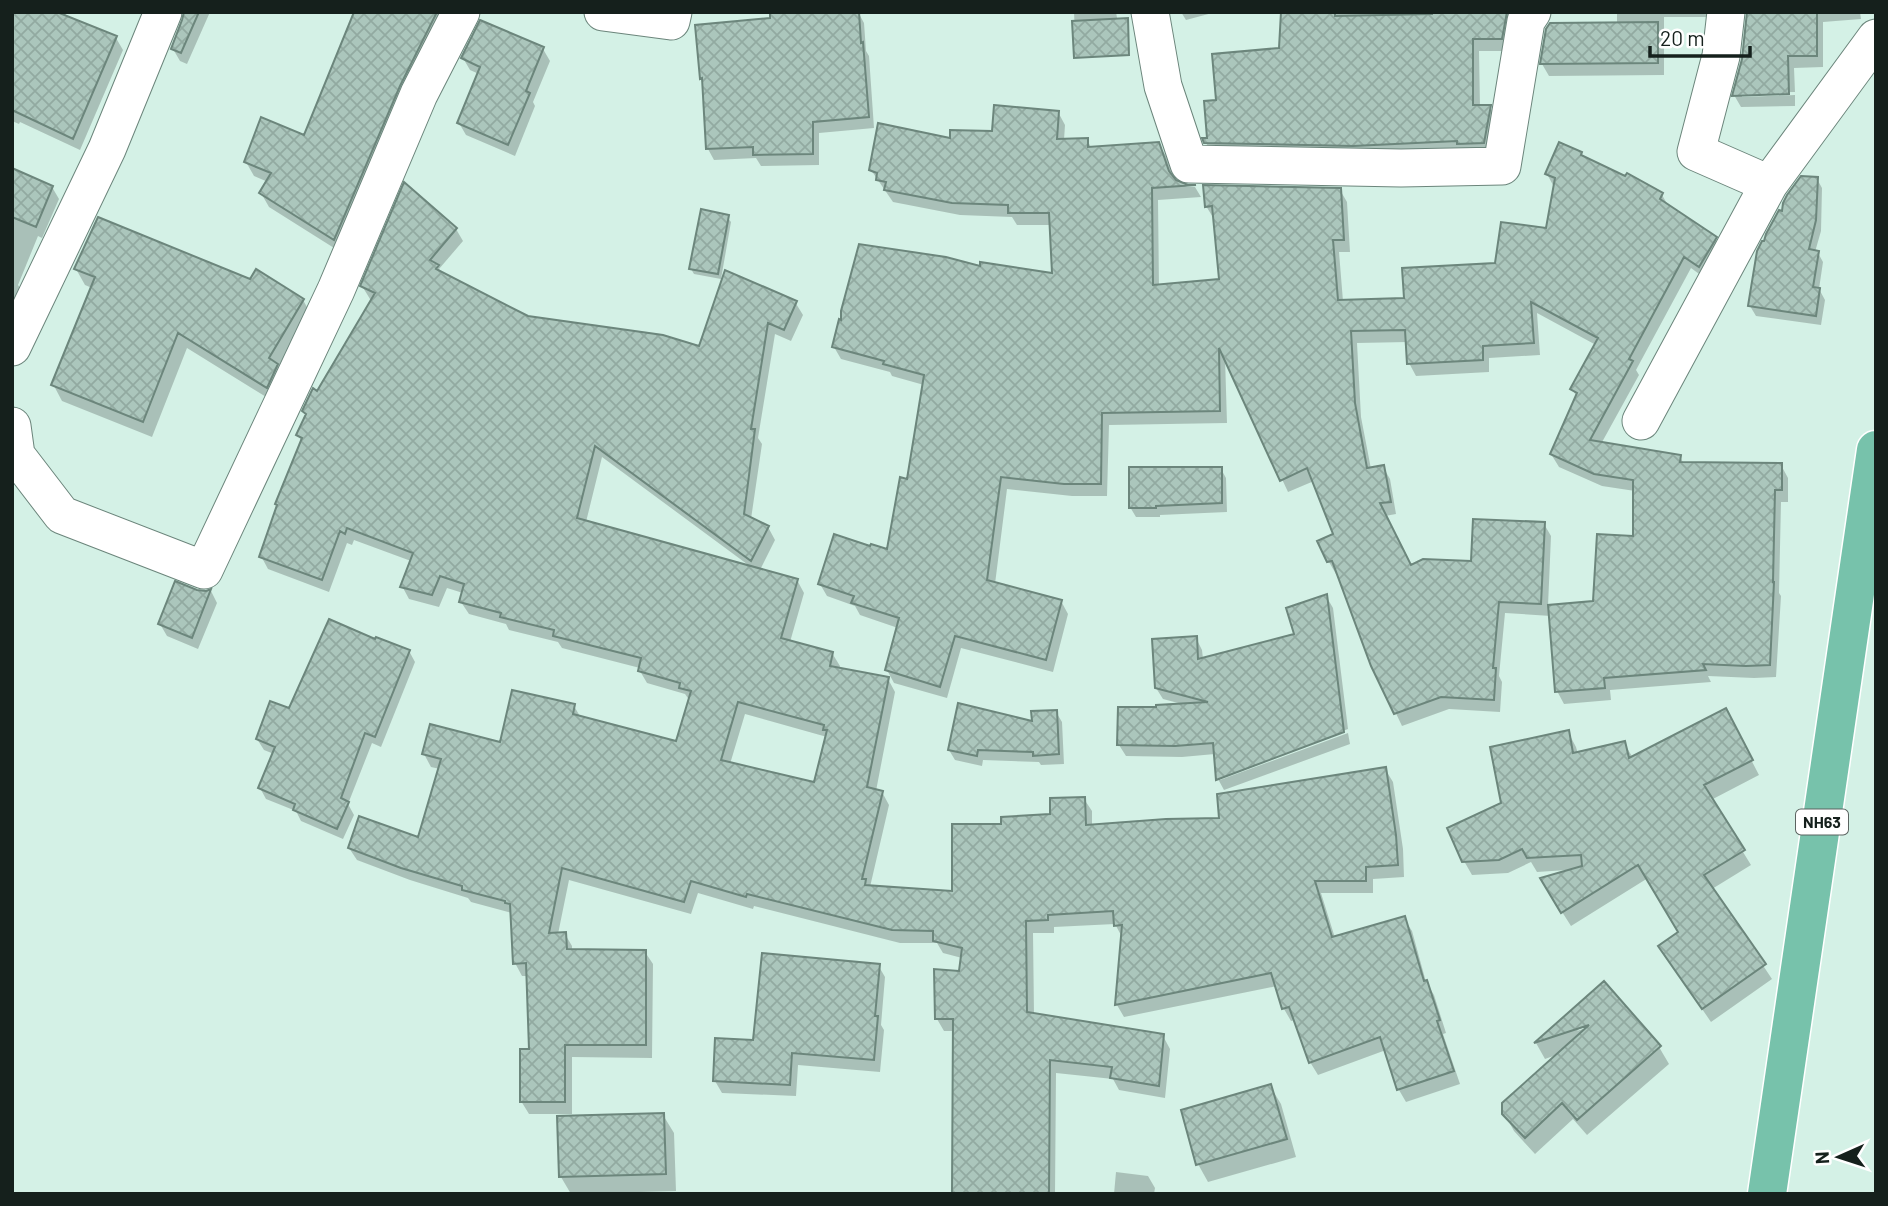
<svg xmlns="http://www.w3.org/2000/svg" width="1888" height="1206" font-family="Barlow,sans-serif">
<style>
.shadow{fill:#0003;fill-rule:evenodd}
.building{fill:url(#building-cross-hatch);stroke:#6c867c;stroke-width:2;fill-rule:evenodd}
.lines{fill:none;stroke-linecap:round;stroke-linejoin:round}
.minor-casing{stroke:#6b857b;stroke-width:39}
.trunk-casing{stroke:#fff;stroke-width:41}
.minor{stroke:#fff;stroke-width:37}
.trunk{stroke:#77c2ab;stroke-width:38}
.labels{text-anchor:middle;stroke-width:6;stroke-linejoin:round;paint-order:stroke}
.shield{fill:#fff;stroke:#5b6360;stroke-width:2}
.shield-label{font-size:16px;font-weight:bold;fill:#15201c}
</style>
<defs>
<pattern id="building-cross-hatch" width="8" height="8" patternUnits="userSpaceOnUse" patternTransform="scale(1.75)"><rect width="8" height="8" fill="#abc6bc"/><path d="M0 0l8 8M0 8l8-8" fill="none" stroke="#92aaa1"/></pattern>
</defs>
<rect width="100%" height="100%" fill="#d4f1e6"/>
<path class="shadow" d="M12,12H67L65,17L116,38L123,50L80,150L20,122L19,124L12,121Z
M185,12H210L187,64L180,61L173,49Z
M360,12H454L342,253L269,207L261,193L268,182L254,176L246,162L305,137Z
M858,12L864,23L866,51L869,56L874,128L819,133V165L761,166L756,158L714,160L708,149L705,83L701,78Z
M1074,12H1116L1118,23L1075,36Z
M1181,12H1216L1186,20Z
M1283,12H1517L1508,51H1479L1480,107H1490L1497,119L1491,155H1213L1206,143L1209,139L1218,102L1280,49Z
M1617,12H1716L1713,17H1664V75L1549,76L1542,64L1548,30L1617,24Z
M1748,12H1860L1861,19L1823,22V67L1794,68L1795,92L1742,93V97L1795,95V106L1741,107L1734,95L1744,59Z
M543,49L550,61L533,102L535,106L515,156L466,135L459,123L479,74L470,70L463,58Z
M1058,112L1065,125L1064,140H1087L1092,149L1158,143L1166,156L1175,182L1187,187H1195L1201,197L1158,200L1159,287L1221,281L1214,219L1206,206L1340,190L1347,202L1350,252H1339L1343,301L1406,300L1497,265L1547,230L1554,187L1547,174L1581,154L1583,158L1662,195L1669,207L1715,238L1722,251L1706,279L1691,268L1636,370L1639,375L1601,444L1680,457L1684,464L1781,465L1788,478V502H1781L1779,593L1781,596L1776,677L1754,678L1708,676L1711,682L1610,690L1611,700L1564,704L1557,691L1551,616L1505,613L1499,676L1502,682L1500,712L1449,709L1402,726L1373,665L1339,573L1336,574L1329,562L1335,535L1314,481L1288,492L1225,357L1227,423L1109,425L1107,496H1072L1007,489L995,584L1061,601L1068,614L1053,672L961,648L947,698L894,683L887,670L898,628L860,615L855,606L827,596L820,584L871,548L888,551L909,481L924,385L892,376L890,372L841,359L834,347L981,268L1054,275L1051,225H1017L1012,217L960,215L893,202L871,170L951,140L993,133ZM1537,313L1596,345L1572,389L1577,397L1551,454L1559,467L1602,486L1635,491V538L1595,602L1548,606L1551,536L1544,524L1473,563L1411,567L1385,516L1396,514L1390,479L1383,467L1371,469L1361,417L1357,343L1408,342L1409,363L1416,376L1489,372V358L1540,355Z
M12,170L52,187L59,199L42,238L38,236L18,285L25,296L12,321Z
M1817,179L1822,188L1821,231L1815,252L1818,253L1823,262L1819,289L1825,300L1821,325L1756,316L1750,306L1784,213Z
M727,217L731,222L721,279L694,274L691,269Z
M456,229L463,241L439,269L443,275L528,318L700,348L795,302L803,315L791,341L775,334L758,438L762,444L751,519L768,527L775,540L760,570L797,580L804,593L790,642L832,653L840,666L839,669L888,679L895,692L876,791L882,792L889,805L870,887L954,893L1003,826L1052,816L1084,799L1092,811V827L1221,819L1385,769L1393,782L1403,849L1404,877L1373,879V893H1321L1335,938L1404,919L1412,931L1426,982L1434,995L1446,1033L1443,1034L1460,1084L1406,1102L1399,1090L1386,1050L1318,1075L1310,1062L1296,1020L1291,1021L1284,1009L1277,986L1124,1017L1117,1005L1122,937L1115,924L1054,927V933H1033L1034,1015L1163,1036L1170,1049L1165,1098L1119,1090L1113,1079L1056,1073L1055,1194H954L955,1031H944L937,1019L960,973L962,958L943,953L937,943H900L754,906L753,909L698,893L691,914L569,880L558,934H565L572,946V951L645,952L653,964L652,1058L572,1057V1114H529L521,1101L531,1051L528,976H522L515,963L512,913L471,902L468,898L410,880L357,860L349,848L419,839L440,769L431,767L424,754L502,744L574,706L581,718L677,744L690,701L685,694L647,683L640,671V668L562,648L558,642L509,630L506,624L469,614L461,602L463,593L447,588L439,607L409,599L402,586L411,561L354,540L352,545L347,543L329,592L268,569L261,556L302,442L298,435L307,416L304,411L317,393L373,300L370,299L362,286ZM602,457L751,567L586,522ZM745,714L827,737L816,784L730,764Z
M76,269L251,281L303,300L312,316L276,403L187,348L152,437L62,401L53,384L92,288L85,285Z
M1221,469L1226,478L1227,512L1160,515V517H1136L1130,507Z
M197,591L206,593L211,591L217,603L198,649L167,636L160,624Z
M1326,596L1333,608L1348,729L1220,776V780L1348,733L1350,744L1224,790L1218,779L1215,754L1182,757L1126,756L1119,745L1158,709L1182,704L1163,699L1156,688L1196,638L1202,650L1203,659L1297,635Z
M376,642L409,651L415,662L381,747L372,743L348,804L354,815L343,839L301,821L296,811L266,799L260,788L274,754L264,750L257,739L290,710Z
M1056,712L1062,722L1064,764L1041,765L1039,762L983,760L982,766L955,760L949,750L1034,723Z
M1733,725L1759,775L1711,800L1751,865L1712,889L1772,979L1711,1022L1669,961L1680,933L1648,878L1571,926L1550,893L1567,870L1537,872L1531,862L1508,873L1472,875L1464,861L1503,804L1568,732L1576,747L1578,754L1624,743L1633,758Z
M878,965L885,977L881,1025L884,1030L880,1072L798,1065L796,1096L722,1093L715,1081L755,1042Z
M1604,984L1659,1047L1669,1064L1587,1135L1573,1119L1535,1154L1514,1131L1504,1113L1559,1054L1545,1059L1536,1043ZM1597,1024L1577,1031L1583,1025Z
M1270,1086L1281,1104L1296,1157L1208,1182L1198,1164Z
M663,1115L674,1133L676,1191L571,1194L561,1177Z
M1116,1172L1148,1176L1155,1188L1154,1194H1114Z"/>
<path class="building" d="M12,12H57L117,36L73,139L12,110Z
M184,12H199L181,53L171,49L182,20Z
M354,12H437L400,86L334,240L259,193L271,173L244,162L261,117L304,135Z
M770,12H859L861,43L863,42L869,117L813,122V154L753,155V147L706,149L702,78L700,79L695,25L770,18Z
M1281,12H1335V16L1432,14V12H1507L1502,39H1473V105H1491L1484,143L1457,144V141L1353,146L1204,143L1202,138H1207L1204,101L1216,100L1212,54L1279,48Z
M1747,12H1817V56H1788L1789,94L1732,96L1742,59Z
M1128,18L1129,55L1074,58L1072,21Z
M480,20L544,47L526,91L530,93L508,145L457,123L480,67L461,58Z
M1658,22V63L1540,64L1546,29L1550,23Z
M994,105L1059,111L1057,139L1088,138V147L1159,142L1169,171L1176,180L1188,185H1196L1152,188L1153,285L1219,279L1212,206L1205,207L1203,185L1341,188L1344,240H1333L1338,300L1404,298L1402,268L1495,263L1501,222L1546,228L1555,178L1545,174L1559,142L1582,152L1581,155L1625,176L1627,173L1663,193L1660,199L1717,237L1699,267L1684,257L1629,359L1633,361L1590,440L1681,455L1680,462L1782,463V490H1775L1773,582H1774L1770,665L1746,666L1703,664L1706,670L1604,678L1605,688L1555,692L1548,605L1593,601L1597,534L1633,536V480L1594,474L1550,454L1577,393L1570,389L1598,338L1531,302L1534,343L1483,346V360L1407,364L1405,330L1351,331L1355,403L1367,468L1384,465L1391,502L1380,503L1411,565L1423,559L1471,561L1473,519L1545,522L1541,604L1499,602L1493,668H1496L1494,700L1441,697L1394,714L1371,666L1332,561L1327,562L1317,541L1333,534L1307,468L1280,481L1219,348L1220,411L1102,413L1101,484H1064L1001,477L987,580L1062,600L1046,660L955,636L940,687L885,670L899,618L851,603L854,596L818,584L834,534L870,546L871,544L887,549L900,477L907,479L924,375L883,364L884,361L832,347L839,319L841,320V311L859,244L946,257L980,266V262L1052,273L1049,213H1008V205L952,203L884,190L886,182L876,180L877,173L869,170L878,123L950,138V130L992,131Z
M12,168L53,186L36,227L12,217Z
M1801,176L1818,177L1816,220L1809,249L1819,251L1813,287L1820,288L1816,316L1748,306L1757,251L1762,241H1764L1766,234L1779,210L1782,211L1783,203L1787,195Z
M404,182L457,228L430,260L439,265L436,269L528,316L663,335L699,346L725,270L797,301L784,330L768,323L751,429H755L744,514L769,526L751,561L595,446L577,518L798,579L781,638L833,652L830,666L889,677L867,787L883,791L862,879H866L865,885L952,891V824H1001V817L1050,814V798L1085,797L1086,825L1166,819L1219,818L1217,794L1386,767L1396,835L1398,865L1366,867V881H1315L1332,937L1405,916L1424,981L1427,980L1440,1020L1437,1021L1454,1071L1397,1090L1380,1037L1309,1063L1289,1007L1282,1009L1271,973L1115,1005L1122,925L1114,926L1113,911L1048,915V920L1026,921L1027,1012L1164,1034L1159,1086L1110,1078L1112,1067L1050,1060L1049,1194H952L953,1019H935L934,969L959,971L962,948L933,941V931L892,930L747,894L746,897L691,881L684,902L562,868L549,933L566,932L567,949L646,950V1045H565V1102H520V1049H529L526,963L513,964L510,904L505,903V901L462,890V886L401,868L348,848L359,816L418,837L441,759L422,754L430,724L500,742L512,690L575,704L573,714L676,741L691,691L679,688L680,683L638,671L641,658L553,636L554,630L500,617L501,613L459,602L464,584L440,576L432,595L400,587L413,553L347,528L345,534L340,531L322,580L259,557L277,505L275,504L302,438L296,435L306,414L302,411L313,388L317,391L375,293L360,286ZM738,702L824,725L823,730H827L814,782L721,760Z
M701,209L729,215L718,274L689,269Z
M98,217L250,279L256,269L304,299L269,358L278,364L267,388L178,333L143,422L51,385L95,277L74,269Z
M1129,467H1222V503L1156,506V508H1129Z
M175,581L197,590L206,591L211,589L192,638L158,624Z
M1327,594L1344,732L1216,780L1213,743L1175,746L1117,745L1118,707H1156V705L1208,702L1155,688L1152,639L1197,636L1198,659L1294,634L1286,608Z
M329,619L375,639L376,637L410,650L375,737L365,733L341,798L349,802L337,829L293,810L295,804L258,788L275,747L256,739L270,701L289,708Z
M958,703L1032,721L1031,711L1057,710L1059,754L1033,756V752L978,750L977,756L948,750Z
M1726,708L1753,760L1704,785L1745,850L1704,875L1766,964L1702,1009L1658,946L1678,932L1638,865L1561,913L1540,878L1582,866L1581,855L1527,858L1522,849L1499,860L1462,862L1447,828L1501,803L1490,747L1569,730L1573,753L1625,741L1629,758Z
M762,953L880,964L875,1016H878L874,1060L792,1053L790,1085L713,1081L715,1038L753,1040Z
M1604,981L1661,1046L1577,1120L1562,1103L1525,1138L1502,1114V1103L1589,1025L1534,1043Z
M1271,1084L1287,1139L1196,1165L1181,1110Z
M664,1113L666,1174L559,1177L557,1116Z"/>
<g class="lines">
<g class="minor-casing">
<path id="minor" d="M603,12L671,21L673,12
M1150,12L1163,86L1189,164L1401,168L1502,166L1526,21L1532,12
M1726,12L1721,56L1696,152L1769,184
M12,347L107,149L163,12
M1641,421L1769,184L1876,38
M12,426L16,455L62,515L204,570L336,290L419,94L461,12"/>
</g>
<g class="trunk-casing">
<path id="trunk" d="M1767,1194L1876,450"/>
</g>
<use href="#minor" class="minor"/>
<use href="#trunk" class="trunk"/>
</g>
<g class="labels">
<rect class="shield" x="1796" y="809.5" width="52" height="25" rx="5"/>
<g class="shield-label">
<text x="1822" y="828">NH63</text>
</g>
</g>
<rect width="1888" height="1206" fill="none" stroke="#15201c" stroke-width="28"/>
<g transform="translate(1839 1157) rotate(267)" stroke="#ffffff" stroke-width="5" paint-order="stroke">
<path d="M0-5L12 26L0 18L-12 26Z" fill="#15201c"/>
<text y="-10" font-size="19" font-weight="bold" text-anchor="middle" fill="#15201c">N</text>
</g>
<path d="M1650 46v10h100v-10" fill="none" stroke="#15201c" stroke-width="3.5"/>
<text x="1660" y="46" font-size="21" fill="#15201c" stroke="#ffffff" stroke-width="5" paint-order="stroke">20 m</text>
</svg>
